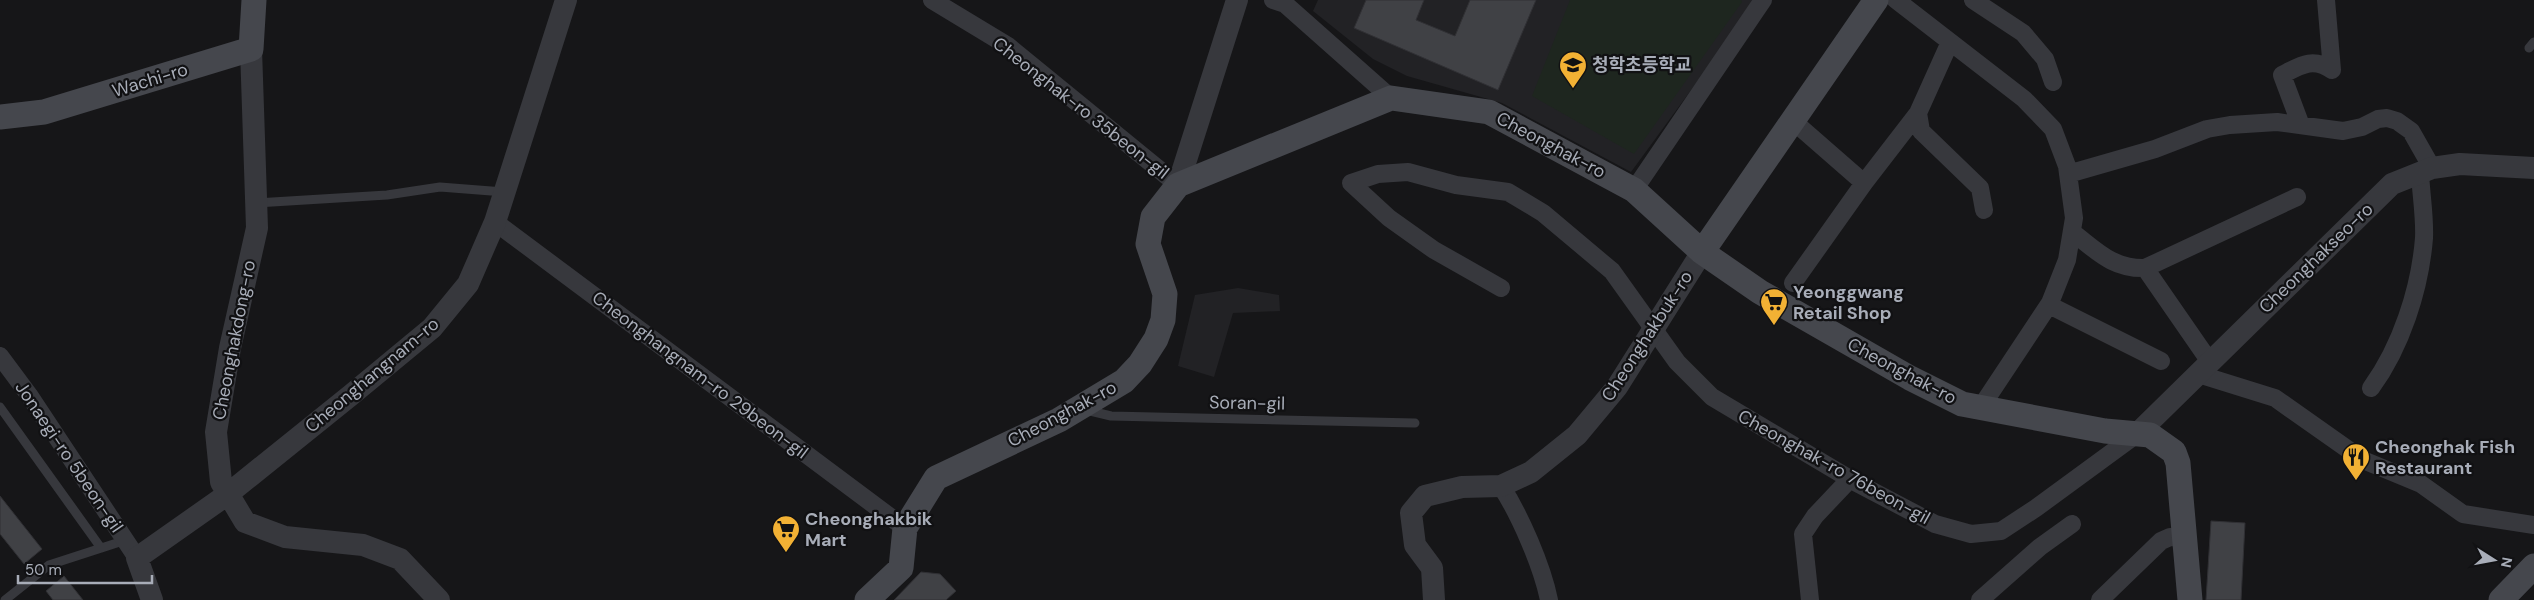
<svg xmlns="http://www.w3.org/2000/svg" width="2534" height="600" font-family="'DM Sans','Noto Sans KR',sans-serif">
<style>
.built{fill:#222225}
.green{fill:#1e261f}
.building{fill:#404145;stroke:#303034}
.lines{fill:none;stroke-linecap:round;stroke-linejoin:round}
.service{stroke:#37383d;stroke-width:9}
.minor{stroke:#37383d;stroke-width:18}
.tertiary{stroke:#37383d;stroke-width:22}
.secondary{stroke:#45474d;stroke-width:25}
.labels{text-anchor:middle;stroke-width:4.5;stroke-linejoin:round;paint-order:stroke}
.poi-label{font-size:18px;font-weight:bold;fill:#a8adb8;stroke:#111113;text-anchor:start}
.street-label{font-size:18px;fill:#a8adb8;stroke:#111113}
</style>
<rect width="100%" height="100%" fill="#161618"/>
<path class="built" d="M1318,0H1757L1631,172L1502,103L1407,76L1373,59L1313,11Z
M1238,288L1279,295L1280,311L1233,313L1214,377L1178,366L1195,295Z"/>
<path class="green" d="M1570,0H1741L1742,2L1634,154L1532,96Z"/>
<path class="building" d="M1366,0H1424L1416,20L1455,36L1470,0H1536L1498,90L1354,28Z
M0,496L42,549L24,564L0,534Z
M2211,521L2245,523L2241,600H2206Z
M921,572L940,574L956,591L946,600H894Z
M64,576L83,600H53L46,591Z"/>
<g class="lines">
<path class="service" d="M2529,48L2534,42
M256,203L387,195L440,187L504,192
M0,407L101,548
M1086,410L1111,416L1415,423
M5,600L49,565L126,540"/>
<path class="minor" d="M932,0L1008,46L1178,185
M1273,0L1285,4L1391,98
M1896,0L2024,99L2053,129L2067,166L2074,218L2067,260L2050,303L1981,407
M1973,0L2023,33L2045,59L2053,82
M2326,0L2332,70
M1950,42L1918,113L1921,131L1980,188L1984,210
M1793,121L1864,183
M2300,123L2282,75C2301,65 2313,57 2332,70
M2068,174L2155,149L2207,129L2230,125L2277,122L2343,131L2362,127L2378,119L2387,118L2397,121L2411,131L2432,168
M1634,190L1763,0
M495,222L905,528
M2072,232C2096,250 2112,269 2145,268L2297,197
M2145,268L2210,362
M1793,283L1864,183L1918,113
M1501,288L1434,250L1389,218L1351,183L1378,174L1408,172L1456,185L1508,192L1543,213L1612,271L1677,362L1712,397L1855,482L1935,524L1971,534L2001,531L2036,508L2137,434
M2049,305L2161,361
M0,356L29,395L137,558
M2198,374L2275,398L2363,460L2421,484L2463,514L2534,525
M2371,388C2401,347 2420,289 2424,238C2425,217 2421,194 2420,173
M1501,486C1520,515 1542,566 1549,600
M1810,600L1803,534L1815,516L1850,479
M1980,600L2040,547L2072,524
M2100,600L2161,541L2170,537L2185,538"/>
<path class="tertiary" d="M251,49L257,228L230,348L216,432L221,482L245,522L285,537L363,545L400,559L439,600
M1178,185L1237,0
M2137,434L2392,184L2432,168L2460,164L2534,168
M152,600L137,558L228,494L351,395L432,328L468,284L495,222L566,0
M1434,600L1432,568L1415,545L1411,513L1425,496L1462,487L1501,486L1531,472L1577,435L1617,387L1702,252"/>
<path class="secondary" d="M0,117L44,112L251,49L254,0
M1702,252L1876,0
M867,600L901,568L905,528L936,478L1059,420L1124,381L1140,364L1156,339L1163,320L1165,294L1148,244L1153,217L1178,185L1391,98L1489,112L1634,190L1702,252L1760,292L1910,378L1962,404L2105,431L2150,435L2174,452L2178,463L2190,600
M2501,600L2534,566"/>
</g>
<defs>
<g id="school-pin" transform="scale(1.4375)"><path d="M0 17L-7.5 6A9.5 9.5 0 1 1 7.5 6Z" fill="#f2b134" stroke="#111113"/><path d="M0-5L7-2L0 1L-7-2ZM-4 1L0 2.5L4 1V4Q0 6-4 4Z" fill="#111"/></g>
<g id="supermarket-pin" transform="scale(1.4375)"><path d="M0 17L-7.5 6A9.5 9.5 0 1 1 7.5 6Z" fill="#f2b134" stroke="#111113"/><path d="M-6-5.5h2.5l.6 2H6L4.5 2H-2.5L-4.4-4H-6ZM-1.5 3.2a1.3 1.3 0 1 0 .1 0ZM3 3.2a1.3 1.3 0 1 0 .1 0Z" fill="#111"/></g>
<g id="restaurant-pin" transform="scale(1.4375)"><path d="M0 17L-7.5 6A9.5 9.5 0 1 1 7.5 6Z" fill="#f2b134" stroke="#111113"/><path d="M-5-6h1v4h1v-4h1v4h1v-4h1v5L-1.5 .5V6h-2V.5L-5-1ZM5-6V6H3V1.5H1.5Q1.5-4 5-6Z" fill="#111"/></g>
</defs>
<g fill-rule="evenodd">
<use href="#school-pin" x="1573" y="65"/>
<use href="#supermarket-pin" x="1774" y="302"/>
<use href="#restaurant-pin" x="2356" y="457"/>
<use href="#supermarket-pin" x="786" y="529"/>
</g>
<g class="labels">
<g class="poi-label">
<text x="1592" y="71">청학초등학교</text>
<text x="1793" y="298">Yeonggwang<tspan x="1793" dy="21">Retail Shop</tspan></text>
<text x="2375" y="453">Cheonghak Fish<tspan x="2375" dy="21">Restaurant</tspan></text>
<text x="805" y="525">Cheonghakbik<tspan x="805" dy="21">Mart</tspan></text>
</g>
<g class="street-label">
<text transform="translate(150 80) rotate(-17)" y="6">Wachi-ro</text>
<text transform="translate(1081 108) rotate(38)" y="6">Cheonghak-ro 35beon-gil</text>
<text transform="translate(1551 145) rotate(28)" y="6">Cheonghak-ro</text>
<text transform="translate(2316 258) rotate(-44)" y="6">Cheonghakseo-ro</text>
<text transform="translate(1647 336) rotate(-57)" y="6">Cheonghakbuk-ro</text>
<text transform="translate(234 340) rotate(-79)" y="6">Cheonghakdong-ro</text>
<text transform="translate(1902 371) rotate(28)" y="6">Cheonghak-ro</text>
<text transform="translate(372 375) rotate(-40)" y="6">Cheonghangnam-ro</text>
<text transform="translate(700 375) rotate(37)" y="6">Cheonghangnam-ro 29beon-gil</text>
<text transform="translate(1247 403) rotate(1)" y="6">Soran-gil</text>
<text transform="translate(1062 414) rotate(-28)" y="6">Cheonghak-ro</text>
<text transform="translate(69 457) rotate(56)" y="6">Jonaegi-ro 5beon-gil</text>
<text transform="translate(1834 467) rotate(29)" y="6">Cheonghak-ro 76beon-gil</text>
</g>
</g>
<g transform="translate(2494 560) rotate(101)" stroke="#111113" stroke-width="4" paint-order="stroke">
<path d="M0-4L9 19L0 12L-9 19Z" fill="#a8adb8"/>
<text y="-8" font-size="14" font-weight="bold" text-anchor="middle" fill="#a8adb8">N</text>
</g>
<path d="M18 575v8h134v-8" fill="none" stroke="#a8adb8" stroke-width="2.5"/>
<text x="25" y="575" font-size="15" fill="#a8adb8" stroke="#111113" stroke-width="4" paint-order="stroke">50 m</text>
</svg>
